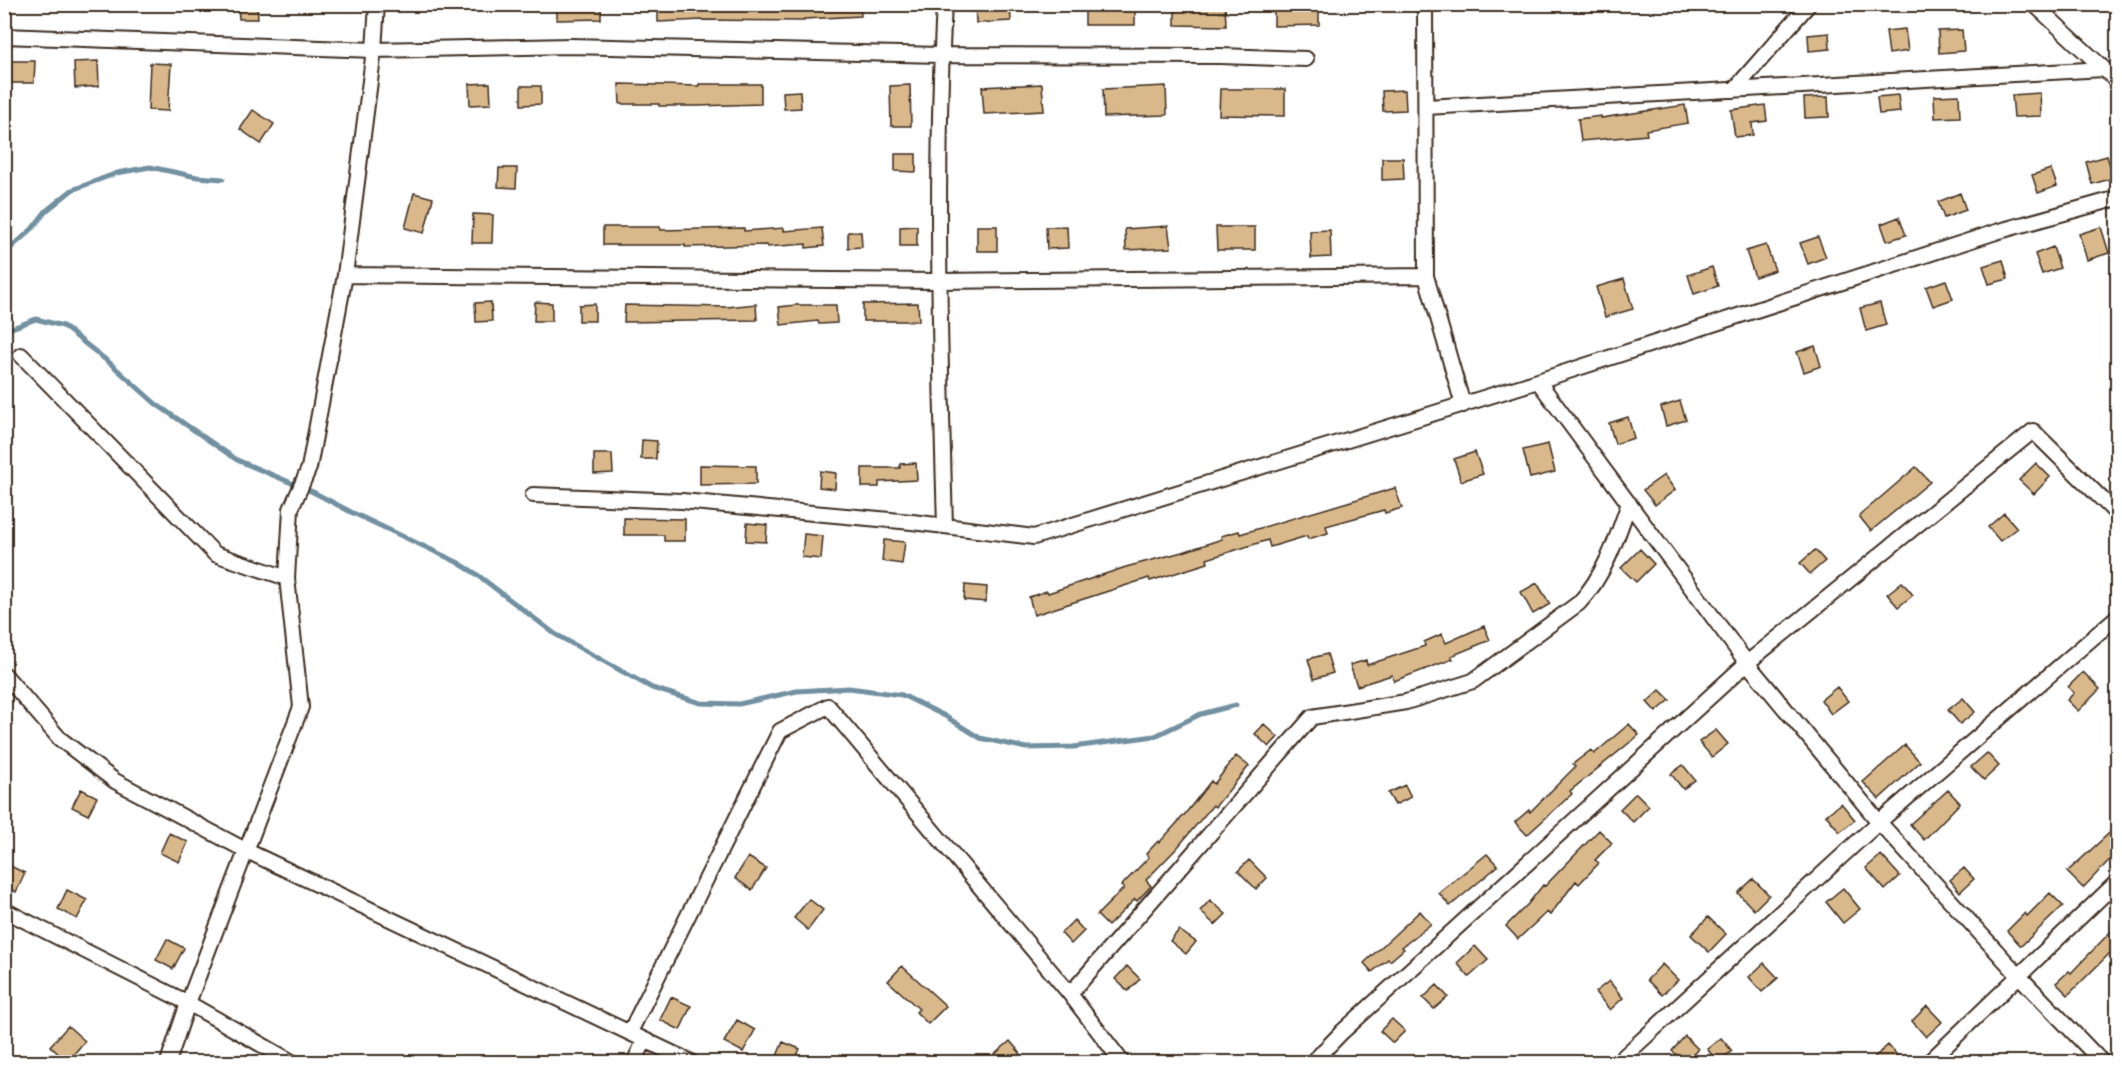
<svg xmlns="http://www.w3.org/2000/svg" width="2122" height="1067" font-family="'Playpen Sans',sans-serif">
<style>
.lines{fill:none;stroke-linecap:round;stroke-linejoin:round}
.stream{stroke:#7290a0;stroke-width:5}
.building{fill:#d9b98c;stroke:#3b2a1e;stroke-width:1.5}
.minor-casing{stroke:#3b2a1e;stroke-width:18}
.minor{stroke:#fff;stroke-width:14}
</style>
<rect width="100%" height="100%" fill="#fff"/>
<filter id="ink" filterUnits="userSpaceOnUse"><feTurbulence type="fractalNoise" baseFrequency=".0167" numOctaves="2"/><feDisplacementMap in="SourceGraphic" scale="12" xChannelSelector="R" yChannelSelector="G"/><feConvolveMatrix kernelMatrix="1 2 1 2 8 2 1 2 1" color-interpolation-filters="sRGB"/></filter>
<g filter="url(#ink)">
<g class="lines">
<path class="stream" d="M4,254L32,229L46,211L72,190L117,173L150,167L197,177L223,179
M4,331L36,319L63,326L111,364L156,404L237,460L313,492L351,512L457,562L475,573L555,634L652,688L701,703L739,704L797,691L849,688L902,695L945,716L980,738L1026,748L1073,747L1155,736L1201,714L1236,705"/>
</g>
<path class="building" d="M238,4H257L258,19H239Z
M557,4H601V19L557,20Z
M658,4H860L861,16L804,19V21L703,20L658,22Z
M975,4H1010L1011,21L976,23Z
M1085,4H1135V25H1085Z
M1175,4H1225L1226,26L1175,25Z
M1274,4H1319V25L1274,26Z
M1905,29L1908,51L1889,54L1886,31Z
M1962,30L1964,51L1939,53L1938,31Z
M1829,33L1830,49L1809,51L1808,35Z
M11,61H35L34,83H11Z
M98,61L99,86L75,88L74,62Z
M150,63L171,64L168,111L148,110Z
M490,83L491,104L470,105L469,84Z
M619,84L699,86V84H761V104L697,106H659V104H620Z
M1042,84L1044,111L984,114L982,87Z
M910,85L911,126H891L890,86Z
M521,86H541V104L521,105Z
M1166,86L1167,115L1104,117L1103,89Z
M1220,89H1285V116L1219,115Z
M1405,90L1406,110L1383,111L1382,91Z
M800,91L801,108L784,109L783,92Z
M2040,93L2041,116L2014,117L2012,95Z
M1898,95L1900,112L1879,114L1877,97Z
M1959,95L1960,117L1935,118L1934,96Z
M1828,97L1829,117L1805,118L1804,98Z
M1685,105L1688,123L1646,130L1647,135L1581,141L1578,119L1601,116V118Z
M1765,105L1767,121L1752,123L1753,135L1735,137L1731,110Z
M253,110L274,124L261,144L240,129Z
M895,154H916V172L895,171Z
M2107,156L2114,178L2092,184L2086,162Z
M1382,158H1403L1404,179L1382,180Z
M499,168H517L516,188L498,187Z
M2051,169L2057,186L2038,193L2032,175Z
M414,193L433,198L424,233L405,228Z
M1960,193L1966,210L1944,218L1938,202Z
M473,214L493,215L492,243H472Z
M1899,217L1906,235L1887,241L1881,224Z
M917,226V246H900V227Z
M977,226H997V251H977Z
M1067,226L1068,248L1047,249L1046,227Z
M1168,226L1171,248L1126,250L1125,229Z
M603,227H660L661,230L744,228V231L784,228V231L822,228L824,246L806,248V244L767,247V245L685,247V245H603Z
M1216,227H1255V250H1217Z
M2101,227L2109,253L2087,260L2079,234Z
M1330,230L1331,257L1311,258L1310,231Z
M848,232H861L862,247L848,248Z
M1818,237L1826,257L1808,264L1800,243Z
M1766,245L1775,270L1755,277L1746,251Z
M2053,247L2060,268L2042,274L2035,254Z
M2003,260L2008,279L1989,284L1983,266Z
M1712,267L1718,286L1694,294L1688,275Z
M1624,279L1633,309L1605,317L1596,287Z
M1946,280L1953,299L1933,306L1926,287Z
M491,302L492,321L476,322L475,303Z
M535,302L552,303V321H534Z
M918,303L919,321H863V304Z
M1880,303L1886,325L1866,331L1860,308Z
M595,304V321H579V305Z
M756,304L757,320L624,322L625,305L727,307Z
M796,305H836L837,323L819,324L818,321L781,325L779,307Z
M1815,346L1821,366L1804,372L1797,352Z
M1680,401L1686,420L1666,426L1661,407Z
M1628,417L1634,438L1615,444L1609,423Z
M642,440L657,441L656,459H641Z
M1548,444L1555,472L1530,478L1523,450Z
M1475,452L1483,474L1461,481L1454,459Z
M594,454H612L613,473L594,474Z
M916,463L917,480L879,482V487H862V468H900V464Z
M2036,463L2050,477L2034,494L2019,480Z
M700,465L756,466V484L700,485Z
M1916,467L1930,482L1871,531L1859,516Z
M820,471L836,473L835,489L819,487Z
M1664,475L1675,490L1655,505L1643,490Z
M1395,488L1402,508L1385,513L1384,510L1326,526L1328,533L1308,539L1307,536L1270,547L1268,540L1207,559L1208,563L1150,581L1149,578L1034,615L1029,597L1047,591L1048,593L1126,567L1186,551L1222,539L1221,536L1239,531L1240,534Z
M2004,513L2017,528L2000,541L1988,527Z
M624,518L685,519V541H664V535H624Z
M747,523L767,525L766,542L746,541Z
M804,534L823,536L821,559L802,557Z
M884,540L905,542L902,564L882,561Z
M1640,549L1654,564L1636,582L1621,568Z
M1815,550L1825,561L1810,574L1800,563Z
M1902,582L1913,595L1898,607L1887,594Z
M1537,583L1550,604L1533,614L1521,592Z
M965,585L987,587L986,602L964,600Z
M1484,626L1490,640L1451,656L1453,659L1394,681L1392,675L1357,686L1350,665L1366,660L1367,665L1425,646L1424,642L1442,634L1446,643Z
M1327,654L1333,673L1314,679L1308,659Z
M2083,672L2100,689L2078,711L2067,700L2074,693L2068,687Z
M1837,687L1848,701L1831,714L1821,700Z
M1660,690L1670,700L1656,712L1647,702Z
M1963,698L1975,712L1960,724L1948,710Z
M1264,724L1278,737L1269,747L1255,734Z
M1629,724L1639,735L1570,791L1572,794L1527,835L1515,822L1529,810L1530,812L1575,767L1573,764L1591,750L1594,754Z
M1716,730L1728,744L1712,757L1699,742Z
M1905,745L1920,762L1879,799L1863,782Z
M1987,753L1999,766L1984,780L1971,767Z
M1236,756L1249,766L1215,807L1213,805L1177,848L1146,880L1151,886L1137,901L1135,899L1108,926L1097,915L1124,888L1121,886L1149,857L1146,854L1158,841L1159,843L1185,814L1211,781L1214,784Z
M1683,765L1695,780L1683,789L1671,774Z
M1405,785L1411,797L1395,805L1388,793Z
M81,789L97,797L88,815L72,807Z
M1948,790L1960,803L1924,840L1910,824Z
M1636,793L1649,806L1633,822L1620,809Z
M1841,803L1855,820L1840,832L1826,815Z
M2118,825V851L2083,888L2067,872Z
M1599,830L1612,843L1595,860L1599,863L1579,884L1576,881L1550,915L1547,912L1518,939L1506,926L1528,904L1543,885L1545,886Z
M169,833L188,842L179,862L160,853Z
M1487,854L1498,866L1450,906L1439,893Z
M1881,855L1900,876L1885,890L1866,868Z
M748,857L766,868L752,890L735,878Z
M1249,860L1267,878L1256,889L1238,871Z
M4,863L25,873L16,892L4,886Z
M1964,868L1974,879L1960,892L1950,880Z
M1753,879L1769,895L1754,910L1738,893Z
M1843,888L1860,909L1843,923L1826,902Z
M67,890L87,900L77,919L58,909Z
M2050,893L2063,906L2021,946L2007,931L2025,913L2027,916Z
M809,899L823,910L808,930L794,918Z
M1210,900L1226,914L1215,925L1200,911Z
M1420,911L1431,924L1402,947L1404,949L1390,961L1388,959L1372,972L1364,963Z
M1708,917L1726,934L1709,952L1691,935Z
M1074,920L1084,931L1071,944L1061,933Z
M2118,924V945L2068,995L2056,983L2069,971L2071,973Z
M1179,930L1196,942L1186,954L1170,941Z
M167,939L184,948L173,969L156,960Z
M1475,946L1488,960L1469,977L1457,963Z
M1764,963L1778,978L1762,992L1749,977Z
M1662,964L1678,980L1662,995L1647,980Z
M902,966L946,1006L928,1024L916,1012L919,1009L888,981Z
M1127,966L1140,979L1128,991L1115,979Z
M1609,981L1623,998L1610,1010L1595,992Z
M1437,985L1448,997L1434,1009L1423,998Z
M671,997L691,1006L680,1030L660,1020Z
M1927,1006L1942,1022L1926,1037L1912,1021Z
M1392,1019L1405,1031L1393,1043L1380,1031Z
M737,1020L755,1030L743,1052L724,1042Z
M68,1026L85,1041L67,1062L50,1046Z
M1685,1036L1698,1049L1686,1062L1672,1051Z
M1721,1038L1732,1051L1718,1062L1707,1049Z
M1010,1041L1021,1054L1011,1062H1003L995,1054Z
M783,1042L800,1049L794,1062H787L776,1058Z
M1888,1045L1903,1062H1869Z"/>
<g class="lines">
<g class="minor-casing">
<path id="minor" d="M944,4C935,178 940,352 945,526
M1425,4L1426,276L1463,405
M2034,4L2118,82
M4,36L374,50L570,46L941,55L1220,56L1306,59
M1734,90L1809,4
M1426,107L2104,69
M345,275L938,281L1426,276
M21,355L215,554L287,578
M1538,381L1747,663L1879,822L2019,976L2102,1062
M533,495L682,501L912,522L1034,537L1538,381L1996,232L2118,198
M4,674L60,739L115,781L247,851L691,1062
M4,910L188,1003L292,1062
M1070,994L1312,717L1406,702L1473,681L1579,603C1605,575 1617,538 1629,503
M630,1032L780,731L828,706L1070,994L1122,1062
M168,1062L188,1003L301,707L287,578L291,509L309,468L345,275L374,50L377,4
M634,1062L645,1040
M1313,1062L1342,1032L1747,663L2033,431L2118,515
M1618,1062L1879,822L2118,616
M1929,1062L2118,881"/>
</g>
<use href="#minor" class="minor"/>
</g>
</g>
<rect width="2122" height="1067" fill="none" stroke="#fff" stroke-width="24"/>
<rect x="12" y="12" width="2098" height="1043" fill="none" stroke="#3b2a1e" stroke-width="2" filter="url(#ink)"/>
</svg>
